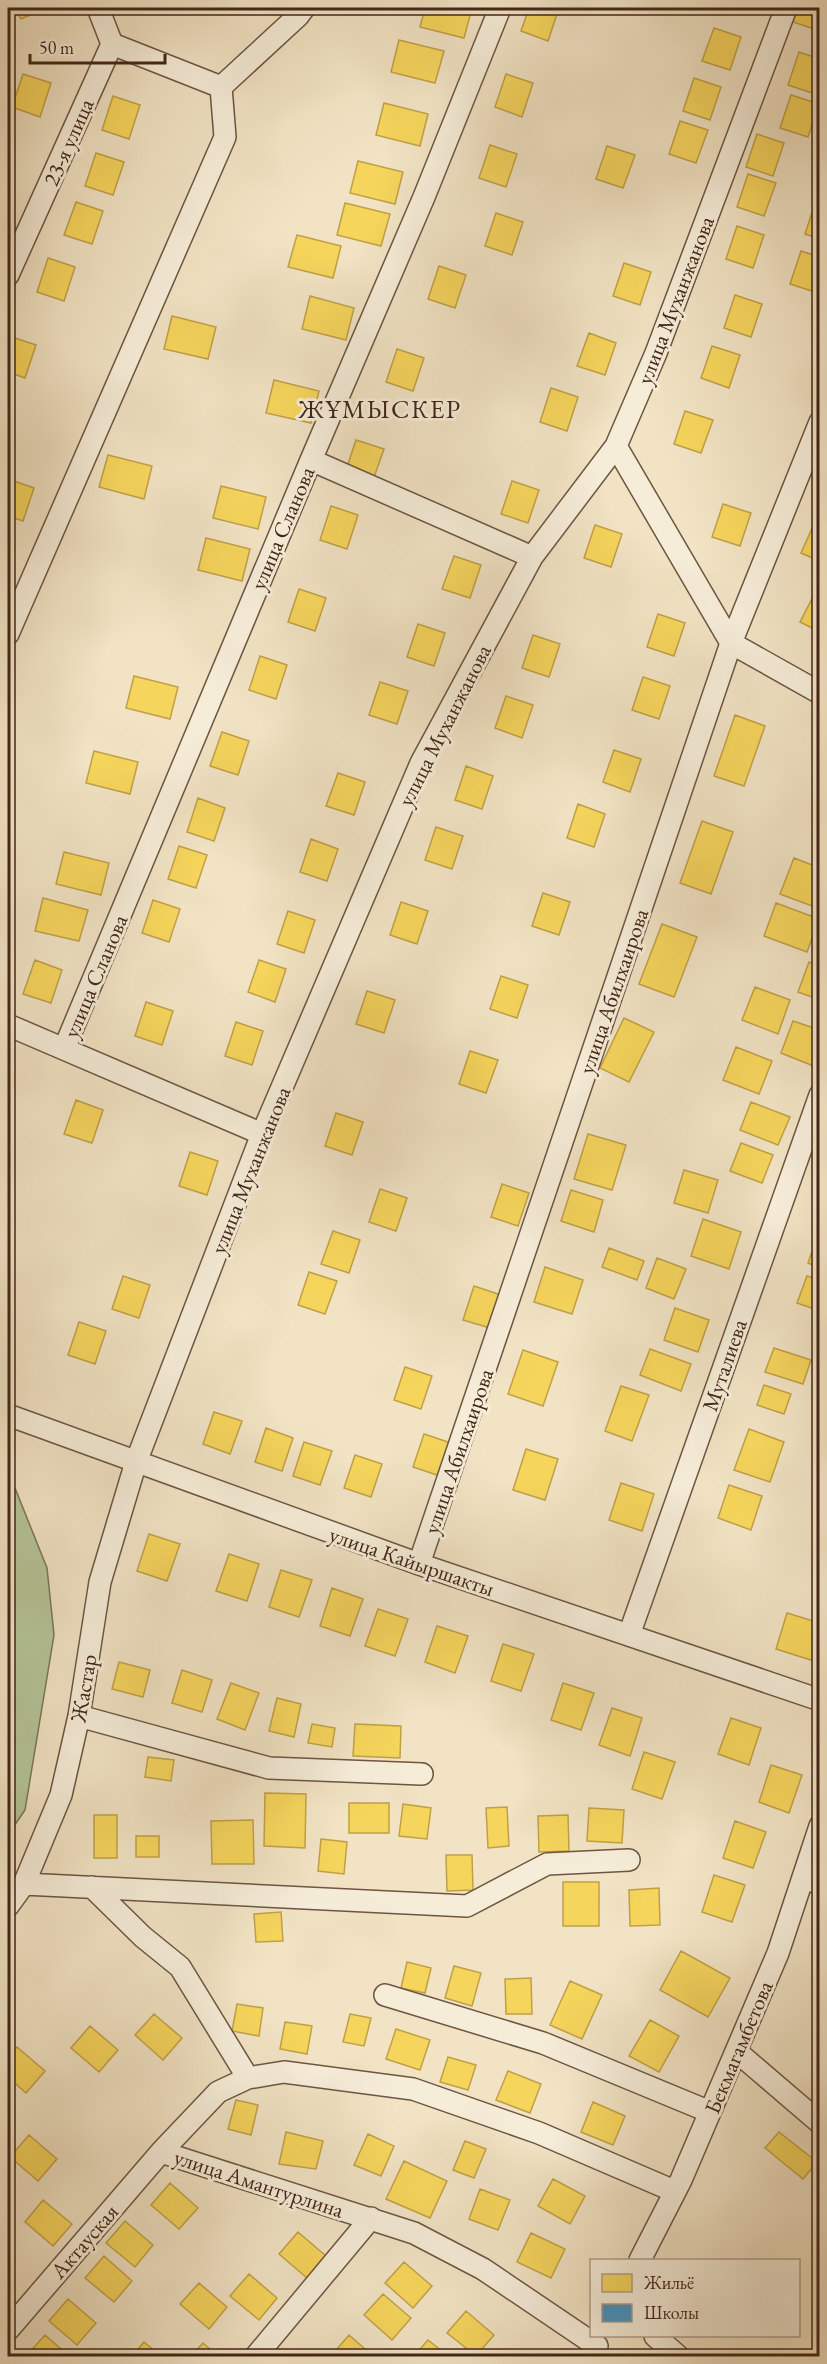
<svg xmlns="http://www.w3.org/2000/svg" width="827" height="2364" font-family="'EB Garamond',serif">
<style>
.green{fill:#b5c598;stroke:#7b7658;stroke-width:1.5}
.homes{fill:#f6d55c;stroke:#c0a047;stroke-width:1.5}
.schools{fill:#4393c3;stroke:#42728f;stroke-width:1.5}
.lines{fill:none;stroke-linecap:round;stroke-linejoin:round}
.minor-casing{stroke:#6d5542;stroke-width:24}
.minor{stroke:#f6edd9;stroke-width:21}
.labels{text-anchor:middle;stroke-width:6;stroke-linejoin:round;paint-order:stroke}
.street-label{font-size:22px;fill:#412617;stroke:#f6edd9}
.quarter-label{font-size:26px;letter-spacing:1.5px;fill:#412617;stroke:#f6edd9}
</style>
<rect width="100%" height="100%" fill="#f1e3c4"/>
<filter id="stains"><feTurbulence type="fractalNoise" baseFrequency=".00333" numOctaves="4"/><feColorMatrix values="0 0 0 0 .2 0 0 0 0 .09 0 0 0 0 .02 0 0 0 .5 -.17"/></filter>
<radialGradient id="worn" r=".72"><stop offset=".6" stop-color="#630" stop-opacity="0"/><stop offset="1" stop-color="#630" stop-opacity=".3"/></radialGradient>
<path class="green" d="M8,1482L15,1488L47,1568L54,1635L25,1810L8,1835Z"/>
<path class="homes" d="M15,8H46L21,19Z
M425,8H472L464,38L420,27Z
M529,8H559L548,41L521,31Z
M798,8H820V31L793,22Z
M714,28L741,37L730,70L702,61Z
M399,40L444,51L435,83L391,72Z
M799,52L820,59V80L815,94L788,85Z
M23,74L51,83L40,117L12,107Z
M506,74L533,83L522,117L495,107Z
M694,78L721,87L710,120L683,111Z
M791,95L819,104L808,137L780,128Z
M113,96L140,105L129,139L102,130Z
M384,103L428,114L420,146L376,135Z
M680,121L708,130L696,163L669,154Z
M757,134L784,143L773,176L746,167Z
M490,145L517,154L506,187L479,178Z
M607,146L635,155L623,188L596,179Z
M96,153L124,162L113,195L85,186Z
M358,161L403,172L395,204L350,193Z
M748,174L776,183L764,216L737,207Z
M816,200L820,202V239L805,234Z
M76,202L103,211L92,244L64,235Z
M345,203L390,214L381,246L337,235Z
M496,213L523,222L512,255L485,246Z
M737,226L764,235L753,268L726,259Z
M297,235L341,246L333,278L288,267Z
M801,251L820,257L818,293L790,284Z
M48,258L75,267L64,301L37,292Z
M624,263L651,272L640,305L613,296Z
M439,266L466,275L455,308L428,299Z
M735,295L762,304L751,337L724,328Z
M310,296L354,308L346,340L302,329Z
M172,316L216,327L208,359L164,349Z
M589,333L616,343L605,375L577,366Z
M9,336L36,345L25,378L8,372Z
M712,346L740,355L729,388L701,378Z
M397,349L424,358L413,391L386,382Z
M274,380L319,391L311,423L266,413Z
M551,388L578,397L567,431L540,422Z
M685,411L713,420L701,453L674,444Z
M356,440L384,449L372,483L345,473Z
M108,455L152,466L144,499L99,487Z
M8,479L34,488L23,521L8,516Z
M512,481L539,490L528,523L501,514Z
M221,486L266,497L258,529L213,518Z
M723,504L751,513L740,546L712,537Z
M331,506L358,515L347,549L320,540Z
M814,524L820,527V561L801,553Z
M595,525L622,534L611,567L584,558Z
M206,538L250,549L242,581L198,570Z
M454,556L481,565L470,598L442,589Z
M299,589L326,598L315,631L288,622Z
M816,591L820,593V632L800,622Z
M658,614L685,623L674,656L647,647Z
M418,624L445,633L434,666L407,657Z
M533,635L560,644L549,677L522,668Z
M260,656L287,665L276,699L249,690Z
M134,676L178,687L170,719L126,708Z
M643,677L670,686L659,719L632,710Z
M380,682L408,691L397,724L369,715Z
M506,696L533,705L522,738L495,728Z
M735,715L765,726L744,786L714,776Z
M222,732L249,741L238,775L210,766Z
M614,750L641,759L630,792L603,782Z
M94,751L138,762L130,794L86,783Z
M466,766L493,776L482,809L455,800Z
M338,773L365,782L354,815L326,806Z
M198,798L225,808L214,841L187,832Z
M578,804L605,814L594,847L567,838Z
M702,821L733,832L711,894L680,883Z
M436,827L463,836L452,869L425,860Z
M311,839L338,849L327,881L300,872Z
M179,846L207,855L196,888L168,879Z
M64,852L109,863L101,895L56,884Z
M794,858L820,868V909L780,894Z
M543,893L570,902L559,935L532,926Z
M43,898L88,910L79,941L35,931Z
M153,900L180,909L169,942L142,933Z
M401,902L428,911L417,944L390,935Z
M776,903L819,919L807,952L764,936Z
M288,911L315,920L304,953L277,944Z
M662,924L697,937L674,997L639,984Z
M35,960L62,970L51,1003L23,994Z
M259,960L286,969L275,1002L248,992Z
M809,962L820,966V1000L798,992Z
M501,976L528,985L517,1018L490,1009Z
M755,987L790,1000L778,1034L742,1020Z
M367,991L395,1000L384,1033L356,1024Z
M146,1002L173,1011L162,1045L135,1036Z
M624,1018L654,1032L629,1082L600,1068Z
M793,1021L820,1030V1058L816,1067L781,1053Z
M236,1022L263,1031L252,1065L225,1056Z
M736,1047L772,1061L759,1094L723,1080Z
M470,1051L498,1060L486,1093L459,1084Z
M76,1100L103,1110L92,1143L64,1134Z
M751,1102L790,1117L778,1145L740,1130Z
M336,1113L363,1122L352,1155L325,1146Z
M588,1134L626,1145L612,1190L574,1179Z
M741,1143L773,1155L762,1183L730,1171Z
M190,1152L218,1161L207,1195L179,1186Z
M684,1170L718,1180L708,1213L674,1203Z
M502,1184L529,1193L518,1226L491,1217Z
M380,1189L407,1198L396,1231L369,1222Z
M571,1190L603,1200L594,1232L561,1221Z
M703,1219L741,1232L729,1269L691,1256Z
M333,1231L360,1240L349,1273L321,1264Z
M817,1237H820V1268L808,1263Z
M609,1248L644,1261L637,1280L602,1267Z
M657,1258L686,1269L674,1299L646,1288Z
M545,1267L583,1280L572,1314L534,1302Z
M309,1272L337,1281L325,1314L298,1305Z
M123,1276L150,1285L139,1318L112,1309Z
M807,1276L820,1280V1311L797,1303Z
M474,1286L501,1295L490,1328L463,1320Z
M675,1308L709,1320L698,1352L664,1340Z
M79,1322L106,1331L95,1364L68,1355Z
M774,1348L811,1360L803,1384L765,1372Z
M650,1349L691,1364L681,1391L640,1375Z
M523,1350L558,1362L543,1406L508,1394Z
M405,1367L432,1376L421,1409L394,1400Z
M764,1385L791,1394L784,1414L757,1405Z
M621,1386L649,1395L632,1441L605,1431Z
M214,1412L242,1421L230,1454L203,1444Z
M266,1428L293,1438L282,1471L255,1462Z
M749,1429L784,1442L770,1482L734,1470Z
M424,1434L451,1443L440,1476L413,1467Z
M304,1442L332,1451L320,1485L293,1476Z
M526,1449L558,1459L545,1500L513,1490Z
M355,1455L382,1464L371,1497L344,1488Z
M621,1483L654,1494L642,1531L609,1520Z
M729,1485L762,1496L751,1530L718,1518Z
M149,1534L180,1544L167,1581L137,1571Z
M229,1554L259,1564L247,1601L216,1591Z
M281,1570L312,1580L299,1617L269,1607Z
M332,1588L363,1599L350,1636L320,1626Z
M378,1609L408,1619L395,1656L365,1646Z
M787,1613L820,1623V1644L814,1661L776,1649Z
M437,1626L468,1636L455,1673L425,1662Z
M503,1644L534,1654L521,1691L491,1681Z
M119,1662L150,1670L143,1697L112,1689Z
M182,1670L212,1680L202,1712L172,1703Z
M231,1683L259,1693L245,1730L217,1719Z
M563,1683L594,1693L581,1730L551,1720Z
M277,1698L301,1704L294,1737L269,1731Z
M612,1708L642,1718L630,1756L599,1745Z
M731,1718L761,1728L749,1765L718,1754Z
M312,1724L335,1728L332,1747L308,1743Z
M355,1724L401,1726L400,1758L353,1756Z
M644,1752L675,1762L662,1799L632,1789Z
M148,1757L174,1760L171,1781L145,1777Z
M771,1765L802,1775L789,1813L759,1802Z
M265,1793L306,1794L305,1848L264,1846Z
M349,1803H389V1833H349Z
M403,1804L431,1808L427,1839L399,1836Z
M507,1807L509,1846L488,1848L486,1808Z
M589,1808L624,1810L622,1843L587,1841Z
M94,1815H117V1858H94Z
M568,1815L569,1851L539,1852L538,1816Z
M253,1820L254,1864H212L211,1821Z
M735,1821L766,1832L753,1868L723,1858Z
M136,1836H159V1857H136Z
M321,1839L347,1842L344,1874L318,1871Z
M446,1855H472L473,1890L447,1891Z
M714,1875L745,1885L732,1922L702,1912Z
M563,1882H599V1926H563Z
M659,1888L660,1925L630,1926L629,1890Z
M281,1912L283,1941L256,1942L254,1914Z
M681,1951L730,1978L708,2017L660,1990Z
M407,1962L431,1968L425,1993L401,1988Z
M454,1966L481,1973L472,2006L445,1998Z
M531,1978L532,2014H506L505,1979Z
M570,1981L602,1995L582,2039L550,2025Z
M237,2004L263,2008L259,2036L232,2031Z
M154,2014L182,2038L163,2060L135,2035Z
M350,2014L371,2018L364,2046L343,2042Z
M650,2020L679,2036L659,2072L629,2056Z
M285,2022L312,2026L307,2054L280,2049Z
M90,2026L118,2050L99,2072L71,2048Z
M396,2029L430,2040L420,2070L386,2059Z
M17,2047L45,2071L26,2093L8,2077V2058Z
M448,2057L476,2065L468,2090L440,2082Z
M508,2071L541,2084L530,2113L496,2100Z
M236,2100L258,2105L251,2135L228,2129Z
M593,2102L625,2116L613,2145L581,2132Z
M286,2132L323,2141L316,2169L279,2164Z
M779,2132L817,2162L803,2179L765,2148Z
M368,2134L394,2146L381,2176L354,2165Z
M29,2135L57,2159L38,2181L10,2157Z
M465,2141L486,2149L474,2178L453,2170Z
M404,2161L447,2181L430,2218L386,2199Z
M553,2179L585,2196L570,2224L538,2206Z
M170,2183L198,2208L179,2229L151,2205Z
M480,2189L510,2200L498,2230L469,2219Z
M43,2200L72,2224L53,2246L25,2222Z
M125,2221L153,2245L135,2267L106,2243Z
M298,2232L326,2256L307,2278L279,2254Z
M531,2233L565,2249L551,2278L517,2262Z
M104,2256L132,2281L114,2302L85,2278Z
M404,2262L432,2286L413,2308L385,2283Z
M249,2274L277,2298L259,2320L230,2296Z
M199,2283L227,2307L209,2329L180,2304Z
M383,2294L411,2318L392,2340L364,2315Z
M68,2299L96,2323L77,2345L49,2321Z
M466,2311L494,2335L476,2356L447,2333Z
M45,2335L69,2356H26Z
M349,2335L373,2356H331Z
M428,2340L448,2356H414Z
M144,2342L161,2356H132Z
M203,2343L218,2356H191Z"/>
<path class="schools" d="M820,2340V2356H806Z"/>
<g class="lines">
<g class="minor-casing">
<path id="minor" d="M112,44L221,87L298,16L304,8
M8,275L112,44L98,8
M616,446L731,643L820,693
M311,460L532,557
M8,634L225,137L221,87
M8,1025L262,1134
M64,1049L311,460L424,197L500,8
M8,1415L419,1564L820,1700
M419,1564L731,643L820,422
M629,1635L820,1095
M79,1716L269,1768L422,1774
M803,1877L820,1884
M24,1884L467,1906L547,1864L629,1860
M92,1887L143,1937L180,1967L248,2078
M8,1906L24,1884L61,1795L79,1716L100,1582L136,1462L262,1134L421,763L532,557L616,446L656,353L786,8
M385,1995L543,2043L710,2112
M736,2051L820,2123
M161,2152L414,2233L483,2269L597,2346
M640,2260L681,2180L778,1953L820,1826
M8,2330L161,2152L218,2092L248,2078L284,2072L413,2089L539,2133L674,2191
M655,2336L678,2356
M256,2356L371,2218"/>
</g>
<use href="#minor" class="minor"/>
</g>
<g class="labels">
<g class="street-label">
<text transform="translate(68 142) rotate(-66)" y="8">23-я улица</text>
<text transform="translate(675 300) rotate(-69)" y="8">улица Муханжанова</text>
<text transform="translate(282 528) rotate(-67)" y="8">улица Сланова</text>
<text transform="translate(444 725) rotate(-63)" y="8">улица Муханжанова</text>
<text transform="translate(95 976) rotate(-67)" y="8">улица Сланова</text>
<text transform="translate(613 991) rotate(-71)" y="8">улица Абилхаирова</text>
<text transform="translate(250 1170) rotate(-68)" y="8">улица Муханжанова</text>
<text transform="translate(724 1365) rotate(-71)" y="8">Муталиева</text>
<text transform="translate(458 1451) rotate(-71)" y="8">улица Абилхаирова</text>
<text transform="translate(412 1561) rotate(19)" y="8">улица Кайыршакты</text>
<text transform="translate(83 1688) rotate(-80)" y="8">Жастар</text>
<text transform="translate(738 2047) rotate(-67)" y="8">Бекмагамбетова</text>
<text transform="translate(259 2183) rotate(18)" y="8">улица Амантурлина</text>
<text transform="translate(84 2241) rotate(-49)" y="8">Актауская</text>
</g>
<g class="quarter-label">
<text x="380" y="418">ЖҰМЫСКЕР</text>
</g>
</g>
<rect width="827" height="2364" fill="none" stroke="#f1e3c4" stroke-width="30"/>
<rect x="9" y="9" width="809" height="2346" fill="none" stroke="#412617" stroke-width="3"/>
<rect x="15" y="15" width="797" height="2334" fill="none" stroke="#412617" stroke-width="1.5"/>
<rect x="590" y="2259" width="210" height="78" fill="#f6edd9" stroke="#ae9d8b" stroke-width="1.5"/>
<rect x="602" y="2274" width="30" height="18" fill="#f6d55c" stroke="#ae9d8b" stroke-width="1.5"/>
<text x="644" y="2289" font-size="18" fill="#412617">Жильё</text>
<rect x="602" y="2304" width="30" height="18" fill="#4393c3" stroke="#ae9d8b" stroke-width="1.5"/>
<text x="644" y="2319" font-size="18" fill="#412617">Школы</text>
<path d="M30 54v9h135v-9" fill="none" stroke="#412617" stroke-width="3"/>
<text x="39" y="54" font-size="18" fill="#412617" stroke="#f6edd9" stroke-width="4.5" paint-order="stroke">50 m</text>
<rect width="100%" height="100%" filter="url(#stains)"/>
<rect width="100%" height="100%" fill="url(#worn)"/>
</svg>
